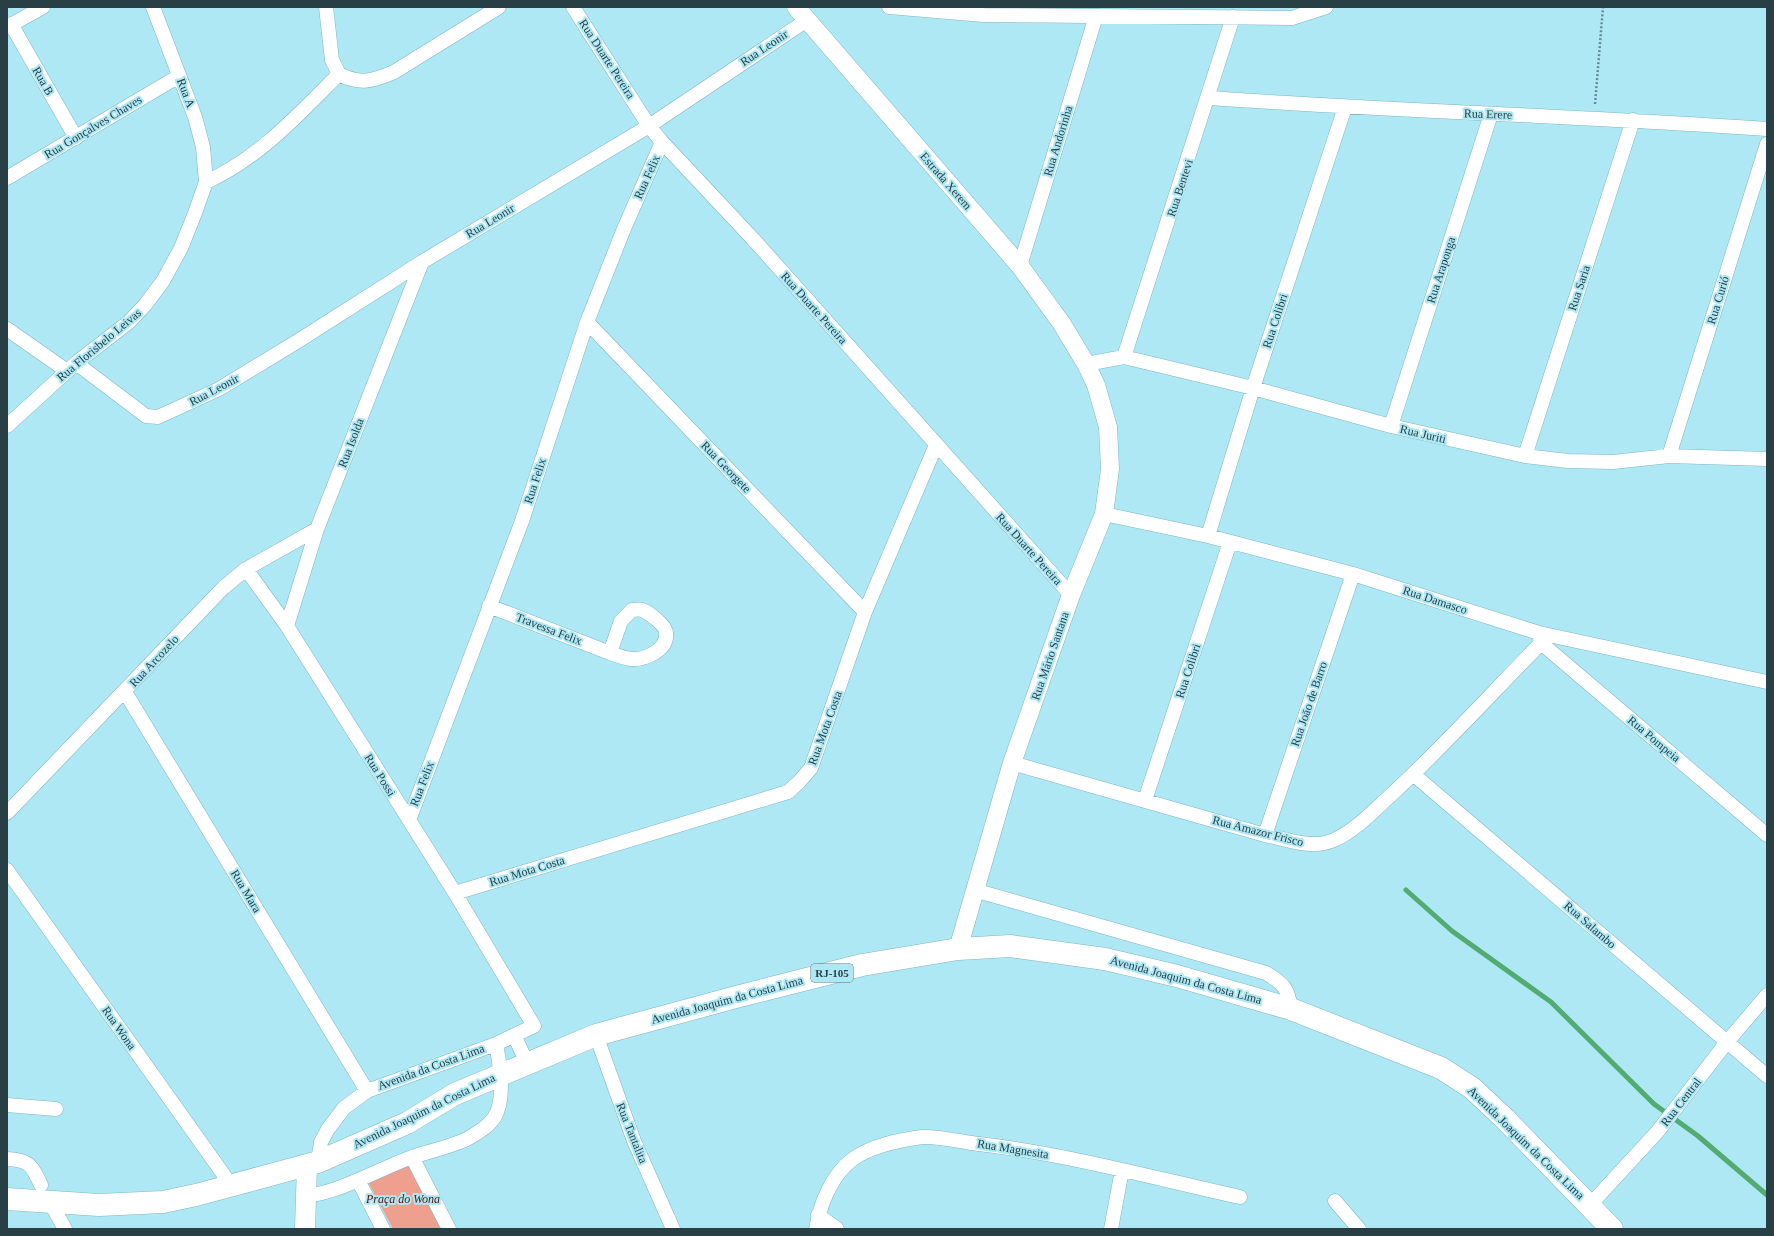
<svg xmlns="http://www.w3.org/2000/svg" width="1774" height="1236" font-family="'Times New Roman',serif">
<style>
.green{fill:#ee9f8e}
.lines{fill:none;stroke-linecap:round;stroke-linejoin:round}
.stream{stroke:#52ac71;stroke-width:5}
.minor-casing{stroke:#7eb5c2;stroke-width:15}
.tertiary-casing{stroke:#7eb5c2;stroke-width:19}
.secondary-casing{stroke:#7eb5c2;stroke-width:21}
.primary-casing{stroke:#7eb5c2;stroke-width:23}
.path{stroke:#668c95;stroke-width:2.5;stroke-dasharray:2 2;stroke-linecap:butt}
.minor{stroke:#fff;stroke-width:14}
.tertiary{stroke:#fff;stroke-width:18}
.secondary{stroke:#fff;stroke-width:20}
.primary{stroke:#fff;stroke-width:22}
.labels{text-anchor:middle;stroke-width:4;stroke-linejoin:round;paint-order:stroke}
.shield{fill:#afe8f5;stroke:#50727a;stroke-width:1}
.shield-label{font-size:11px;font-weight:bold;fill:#283f45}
.street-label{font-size:12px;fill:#283f45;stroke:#afe8f5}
.park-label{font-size:12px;font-style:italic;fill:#53170b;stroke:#afe8f5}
</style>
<rect width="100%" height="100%" fill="#afe8f5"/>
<path class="green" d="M411,1165L443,1229H393L367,1180Z"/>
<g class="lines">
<path class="stream" d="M1406,890L1452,931L1551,1002L1654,1104L1698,1136L1767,1195"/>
<g class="minor-casing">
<path id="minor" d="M326,7L332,60L339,74
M573,7L649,126L662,142L753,239L1071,595
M889,7L984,15L1292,18L1326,7
M11,24L76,138
M7,27L43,7
M1209,98C1395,111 1581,116 1767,129
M7,178L179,76
M206,182C259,158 298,115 339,74C360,85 373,81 394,72L499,7
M1020,266L1096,16
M587,322L865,612
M7,329L67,371
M1124,357L1233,17
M76,363L146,416L158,417L219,389L298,341L422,262L649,126L807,20
M1086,364L1124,357L1253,388L1391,426L1525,456L1568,461L1613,462L1669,456L1767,459
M7,426L76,363L129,322L145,305L163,281L181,248L195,213L206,182L203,147L195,117L153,7
M1391,426L1491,114
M1525,456L1633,120
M1669,456L1767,144
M1104,514L1208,536L1353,574L1539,633L1767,682
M1208,536L1253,388L1345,107
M246,569L287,626L455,893L534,1026L496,1044
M489,606L610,653C616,655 624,658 631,659C645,660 668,650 666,633C666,625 648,612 642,610C639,609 635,610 632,610L621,621L610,653
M287,626L317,529L422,262
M1541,643L1767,835
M125,692L367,1091
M1012,763L1265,835C1287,839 1312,850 1334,840C1356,830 1373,811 1391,795C1443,747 1491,694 1541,643L1539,633
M1413,774L1767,1076
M1145,800L1230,542
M7,813L223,588L246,569L317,529
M409,820L522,521L587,322L623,231L662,142
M1265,835L1353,574
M7,870L231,1185
M974,890L1266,973C1284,984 1288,988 1291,1009
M455,893L788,792L799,782L811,768L865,612L936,445
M514,1035L527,1063
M596,1035L634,1141L673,1229
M7,1105L56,1109
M412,1157L449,1229
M7,1159C30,1160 32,1166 41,1185
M358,1180L383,1229
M306,1196C341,1192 379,1169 412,1157C430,1151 450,1147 467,1139C476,1134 488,1127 494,1118C506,1100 500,1064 496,1044L367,1091L344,1108L328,1129L321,1142L318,1162
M1335,1201L1359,1229
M50,1202L65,1229
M1590,1205L1658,1131L1727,1042L1767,995
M818,1215L837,1229
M816,1229C820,1204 832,1174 853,1159C872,1145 900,1140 922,1137C938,1136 962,1142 979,1144C1067,1154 1153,1178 1240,1197
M1111,1229L1122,1170"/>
</g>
<g class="tertiary-casing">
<path id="tertiary" d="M796,7L1020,266L1062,324L1086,364L1096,385L1108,427L1110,469L1104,514L1071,595L1012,763L958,949"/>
</g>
<g class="secondary-casing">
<path id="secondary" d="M305,1229L307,1165"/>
</g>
<g class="primary-casing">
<path id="primary" d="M7,1199L99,1205L163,1202L196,1195L318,1162L407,1123L455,1094L596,1035L736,997L862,965L958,949L1010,946L1105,959L1177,976L1291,1009L1441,1068L1472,1088L1505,1119L1612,1229"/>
</g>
<path class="path" d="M1595,104L1603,7"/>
<use href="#minor" class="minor"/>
<use href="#tertiary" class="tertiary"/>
<use href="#secondary" class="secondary"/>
<use href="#primary" class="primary"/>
</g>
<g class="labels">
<rect class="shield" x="811" y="964" width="42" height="18" rx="3"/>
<g class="shield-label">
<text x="832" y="977">RJ-105</text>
</g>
<g class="street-label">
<text transform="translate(764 48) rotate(-34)" y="4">Rua Leonir</text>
<text transform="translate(607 59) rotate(57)" y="4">Rua Duarte Pereira</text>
<text transform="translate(43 81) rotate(60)" y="4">Rua B</text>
<text transform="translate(186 93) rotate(69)" y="4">Rua A</text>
<text transform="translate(1488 114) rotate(2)" y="4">Rua Erere</text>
<text transform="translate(93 127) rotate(-31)" y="4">Rua Gonçalves Chaves</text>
<text transform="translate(1058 141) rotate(-73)" y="4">Rua Andorinha</text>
<text transform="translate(647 177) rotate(-66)" y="4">Rua Felix</text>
<text transform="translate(946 181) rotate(49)" y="4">Estrada Xerem</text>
<text transform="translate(1180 188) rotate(-72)" y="4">Rua Bentevi</text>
<text transform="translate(490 221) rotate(-31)" y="4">Rua Leonir</text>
<text transform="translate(1441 270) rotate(-72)" y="4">Rua Araponga</text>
<text transform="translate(1579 288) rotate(-72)" y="4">Rua Saria</text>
<text transform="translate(1718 300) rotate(-73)" y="4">Rua Curió</text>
<text transform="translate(814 308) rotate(48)" y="4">Rua Duarte Pereira</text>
<text transform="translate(1275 321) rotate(-72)" y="4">Rua Colibri</text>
<text transform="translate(99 345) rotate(-40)" y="4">Rua Florisbelo Leivas</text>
<text transform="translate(214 390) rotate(-28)" y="4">Rua Leonir</text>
<text transform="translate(1423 434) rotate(13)" y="4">Rua Juriti</text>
<text transform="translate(351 443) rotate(-69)" y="4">Rua Isolda</text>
<text transform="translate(726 467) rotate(46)" y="4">Rua Georgete</text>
<text transform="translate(535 481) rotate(-72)" y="4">Rua Felix</text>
<text transform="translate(1029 549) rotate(48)" y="4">Rua Duarte Pereira</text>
<text transform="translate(1435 600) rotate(18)" y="4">Rua Damasco</text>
<text transform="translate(549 629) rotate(21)" y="4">Travessa Felix</text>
<text transform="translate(1050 656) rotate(-71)" y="4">Rua Mário Santana</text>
<text transform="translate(154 661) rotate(-47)" y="4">Rua Arcozelo</text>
<text transform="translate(1188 671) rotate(-72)" y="4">Rua Colibri</text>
<text transform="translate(1309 704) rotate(-71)" y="4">Rua Joāo de Barro</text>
<text transform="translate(825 728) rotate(-70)" y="4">Rua Mota Costa</text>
<text transform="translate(1654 739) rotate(40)" y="4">Rua Pompeia</text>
<text transform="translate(380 775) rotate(58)" y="4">Rua Possi</text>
<text transform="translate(422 784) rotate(-69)" y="4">Rua Felix</text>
<text transform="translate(1258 831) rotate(14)" y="4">Rua Amazor Frisco</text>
<text transform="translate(527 871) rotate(-17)" y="4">Rua Mota Costa</text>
<text transform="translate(246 891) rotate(59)" y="4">Rua Mara</text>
<text transform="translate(1590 925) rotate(41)" y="4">Rua Salambo</text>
<text transform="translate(1186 980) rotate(15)" y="4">Avenida Joaquim da Costa Lima</text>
<text transform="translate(727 1000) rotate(-15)" y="4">Avenida Joaquim da Costa Lima</text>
<text transform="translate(119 1028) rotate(55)" y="4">Rua Wona</text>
<text transform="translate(431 1067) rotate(-20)" y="4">Avenida da Costa Lima</text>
<text transform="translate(1681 1102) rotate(-52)" y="4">Rua Central</text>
<text transform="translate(424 1111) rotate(-26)" y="4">Avenida Joaquim da Costa Lima</text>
<text transform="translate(632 1133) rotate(68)" y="4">Rua Tantalita</text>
<text transform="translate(1526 1143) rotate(44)" y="4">Avenida Joaquim da Costa Lima</text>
<text transform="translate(1013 1149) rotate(9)" y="4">Rua Magnesita</text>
</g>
<g class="park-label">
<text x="403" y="1203">Praça do Wona</text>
</g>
</g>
<rect width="1774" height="1236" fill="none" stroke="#283f45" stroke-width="16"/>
</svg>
